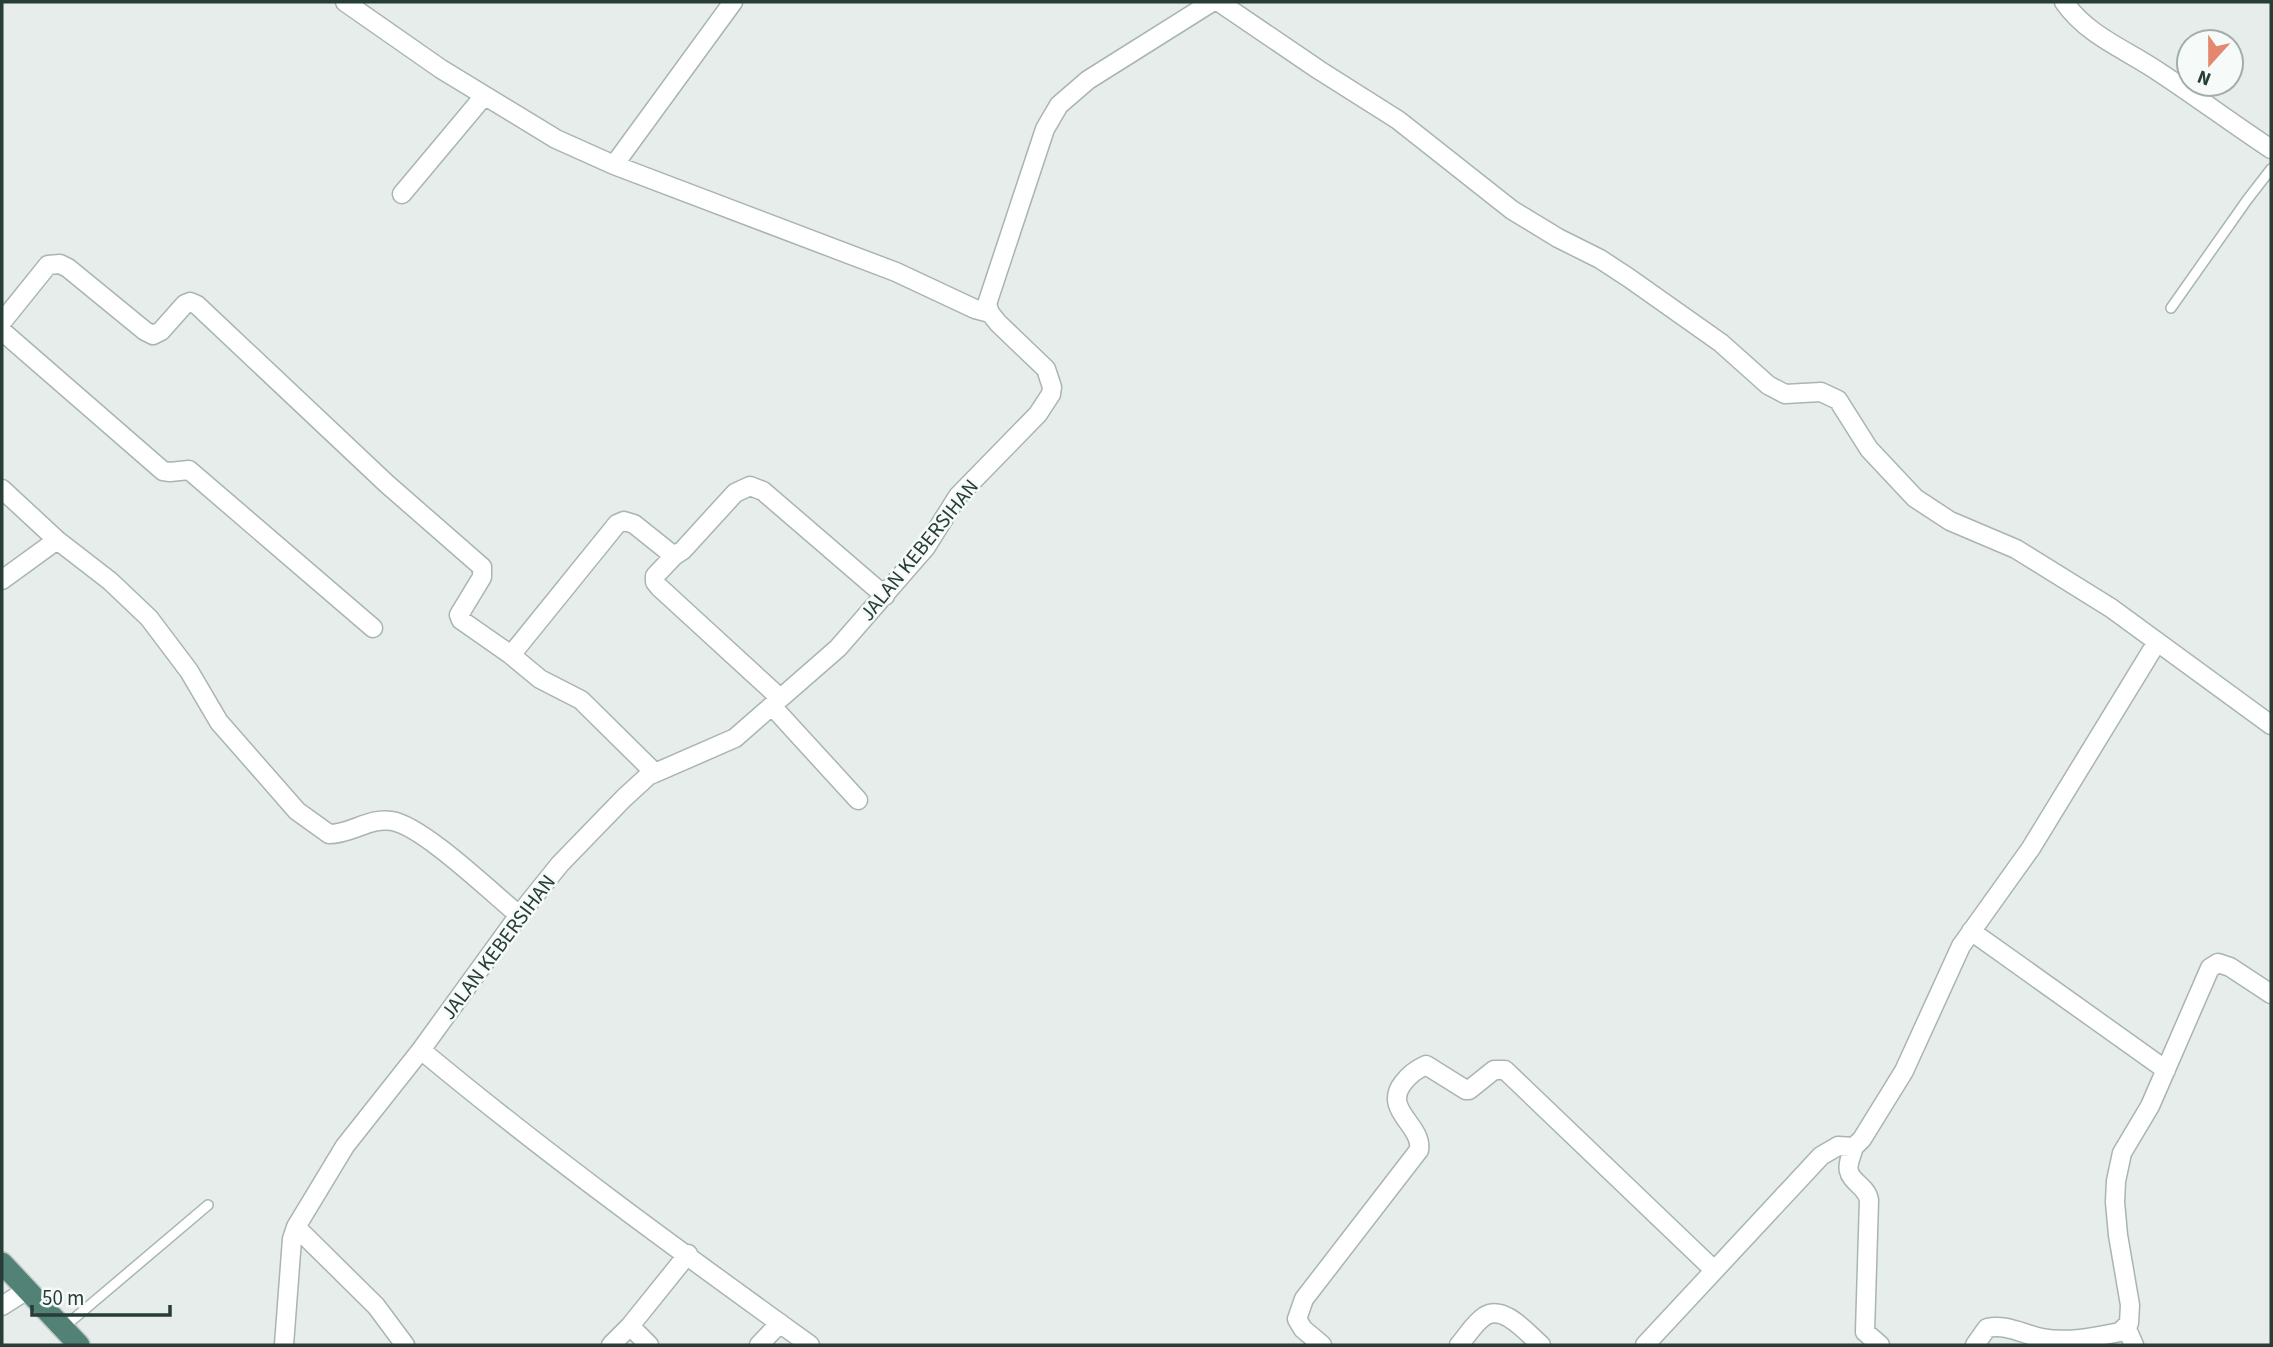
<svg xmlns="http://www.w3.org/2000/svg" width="2273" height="1347" font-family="'Source Sans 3',sans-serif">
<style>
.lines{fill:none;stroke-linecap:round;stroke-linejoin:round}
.service-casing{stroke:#a9b5b1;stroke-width:12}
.minor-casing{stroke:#a9b5b1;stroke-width:21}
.trunk-casing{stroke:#c3c9c7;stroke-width:24}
.service{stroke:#fff;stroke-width:9}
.minor{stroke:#fff;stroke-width:18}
.trunk{stroke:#528276;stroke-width:21}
.labels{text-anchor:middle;stroke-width:5;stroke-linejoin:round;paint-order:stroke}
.street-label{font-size:21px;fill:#273d37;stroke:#f6faf8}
</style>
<rect width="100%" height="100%" fill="#e6edea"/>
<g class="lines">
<g class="service-casing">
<path id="service" d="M2171,308L2247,200L2271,169
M64,1327L208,1205"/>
</g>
<g class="minor-casing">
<path id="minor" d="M345,2L441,69L556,139L614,165L896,272L975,309L990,313
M1219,2L1319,70L1398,120L1512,210L1558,238L1600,259L1629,278L1721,343L1768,385L1785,394L1821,392L1838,400L1869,449L1915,498L1950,521L2016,549L2111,608L2271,725
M2064,2C2088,36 2125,49 2159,72C2197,97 2233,124 2271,149
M614,165L733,2
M402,194L484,96
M2,322L48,265L60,264L68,268L145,331L153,335L161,331L185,304L190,302L197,305L387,484L482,567V577L459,615L461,620L511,655L617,524L624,521L634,524L674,556L683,550L735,493L750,486L763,491L885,596
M2,331L163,471L170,472L189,470L373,628
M2,489L57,540L110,581L149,618L189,671L219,722L297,811L329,834C352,834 369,817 392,821C423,826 492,893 519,915
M674,556L655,576V582L659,587L780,698
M2,580L57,540
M511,655L540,679L581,700L655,773
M772,706L858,800
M1971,931L2166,1070
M421,1050C546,1154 678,1250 810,1345
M1854,1147C1852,1154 1847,1164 1849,1171C1851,1182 1867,1187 1869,1200L1865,1332L1880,1345
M296,1227L376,1306L405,1345
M2,1306L27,1290
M630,1326L649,1345
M2126,1327L2134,1345
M284,1345L292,1239L296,1227L345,1146L421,1050L519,915L560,864L624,798L648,776L735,738L838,648L926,547L958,496L1038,414L1051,394L1052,387L1046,369L998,323L990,313L987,304L1045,129L1059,105L1088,80L1212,2
M611,1345L630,1326L688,1254
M759,1345L780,1323
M1322,1345L1303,1329L1297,1319L1304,1299L1419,1150C1423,1125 1382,1110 1403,1083C1409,1075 1417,1069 1426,1065L1466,1090H1469L1494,1070H1505L1713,1269
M1459,1345C1466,1337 1475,1322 1485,1316C1504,1304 1528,1334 1541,1345
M1645,1345L1821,1156L1838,1146L1854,1147L1862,1139L1904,1071L1961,946L2031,848L2157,642
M1975,1345L1987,1328C2007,1324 2022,1334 2042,1338C2068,1343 2094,1337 2120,1332L2129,1323L2130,1305L2118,1235L2115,1202L2116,1181L2122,1153L2150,1106L2210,968L2218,963L2230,967L2271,994"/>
</g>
<g class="trunk-casing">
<path id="trunk" d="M2,1263L79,1345"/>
</g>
<use href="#service" class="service"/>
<use href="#minor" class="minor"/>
<use href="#trunk" class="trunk"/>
</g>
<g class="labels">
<g class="street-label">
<text transform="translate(919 550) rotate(-51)" y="7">JALAN KEBERSIHAN</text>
<text transform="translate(498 947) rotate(-53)" y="7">JALAN KEBERSIHAN</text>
</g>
</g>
<rect width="2273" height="1347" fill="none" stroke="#273d37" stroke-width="7"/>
<g transform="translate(2210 63) rotate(201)"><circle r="33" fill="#f6faf8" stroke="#a3aeab" stroke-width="2"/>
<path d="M0-5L12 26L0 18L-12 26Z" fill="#e3886e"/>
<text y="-10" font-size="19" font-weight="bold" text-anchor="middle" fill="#273d37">N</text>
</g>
<path d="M32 1305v10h138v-10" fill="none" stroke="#273d37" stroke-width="3.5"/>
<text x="42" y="1305" font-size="21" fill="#273d37" stroke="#f6faf8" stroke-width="5" paint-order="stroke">50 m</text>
</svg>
